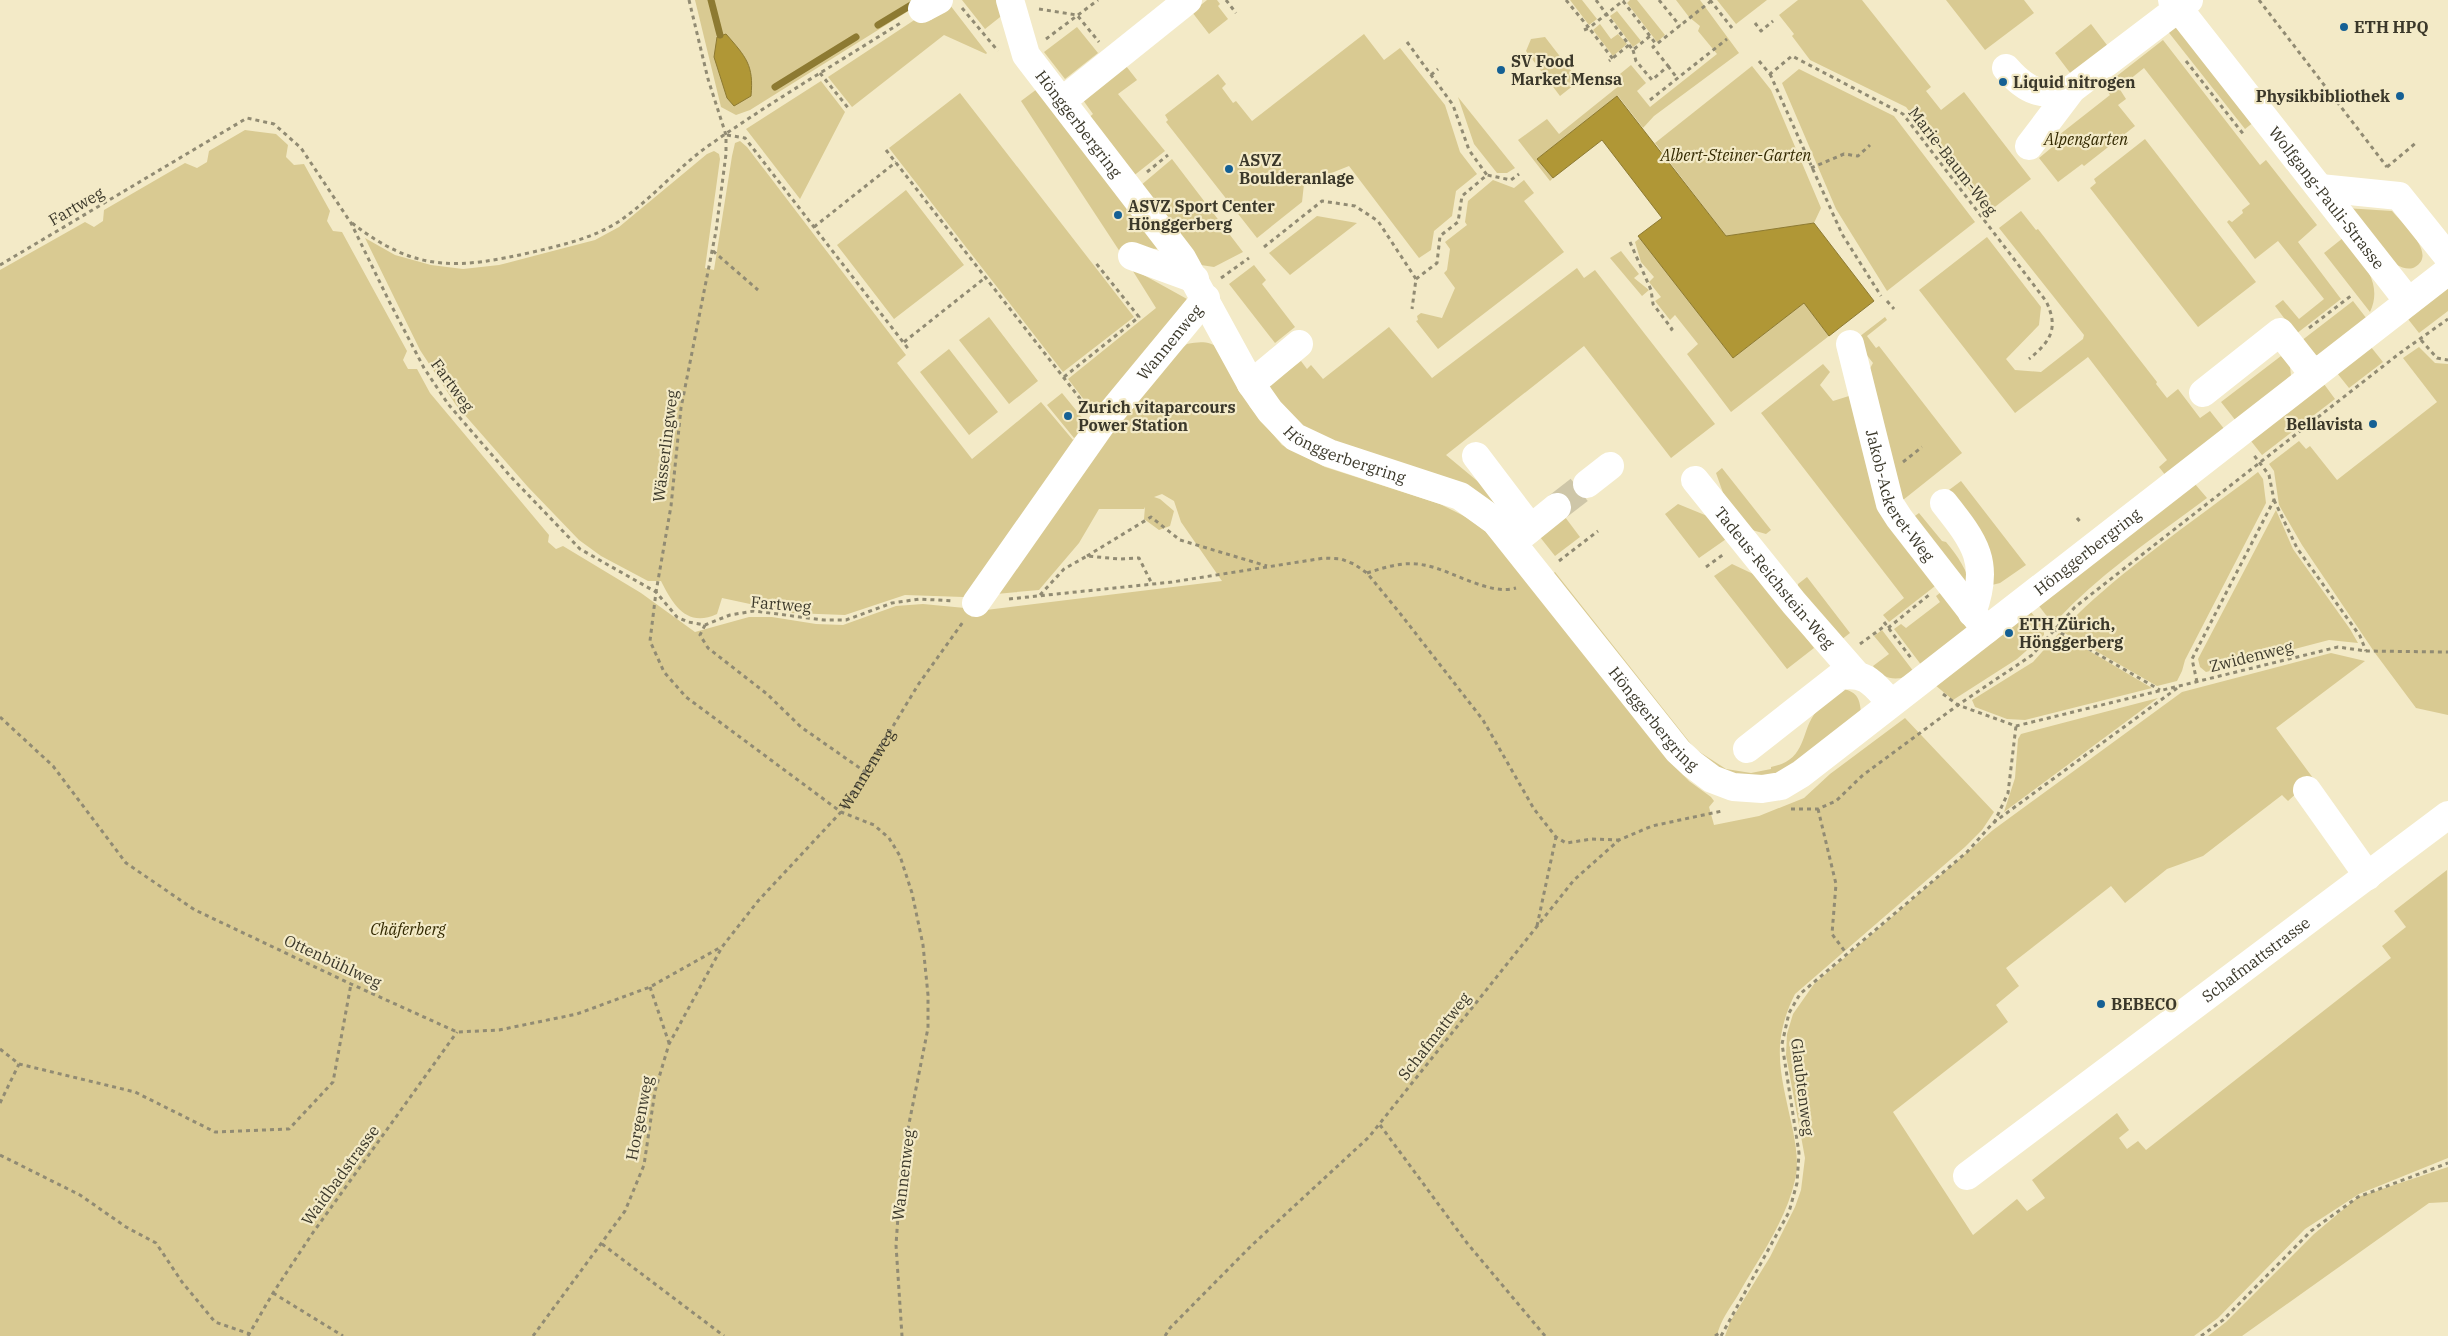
<svg xmlns="http://www.w3.org/2000/svg" width="2448" height="1336" font-family="'IBM Plex Serif',serif">
<style>
.green{fill:#d9ca92}
.water{fill:#b09736;stroke:#8d7a32}
.lines{fill:none;stroke-linecap:round;stroke-linejoin:round}
.stream{stroke:#8d7a32;stroke-width:7}
.minor-tunnel{stroke:#cec6a8;stroke-width:28;stroke-dasharray:28 14;stroke-linecap:butt}
.path{stroke:#918b73;stroke-width:3;stroke-dasharray:4 4;stroke-linecap:butt}
.minor{stroke:#fff;stroke-width:28}
.poi-dot{fill:#156094;stroke:#f3eac7;stroke-width:2}
.labels{text-anchor:middle;stroke-width:4.5;stroke-linejoin:round;paint-order:stroke}
.poi-label{font-size:16px;font-weight:bold;fill:#3b382a;stroke:#f3eac7;text-anchor:start}
.street-label{font-size:16px;fill:#3b382a;stroke:#f3eac7}
.park-label{font-size:16px;font-style:italic;fill:#332900;stroke:#f3eac7}
</style>
<rect width="100%" height="100%" fill="#f3eac7"/>
<path class="green" d="M695,0H926L750,110L736,115L721,107Z
M962,0H1001L1009,10L985,29Z
M1207,0H1217L1220,4L1218,6L1228,19L1209,34L1192,12Z
M1570,0H1582L1597,19L1589,25Z
M1630,0H1637L1665,35L1657,42L1627,3Z
M1676,0H1700L1739,53L1654,116L1643,128L1618,96L1537,159L1553,178L1550,181L1518,140L1547,119L1559,134L1620,85L1615,78L1631,65L1646,83L1637,91L1650,107L1717,54L1698,31L1700,26L1689,17Z
M1717,0H1767L1736,24Z
M1798,0H1862L1931,87L1926,91L1941,110L1964,92L2031,179L1987,213L1906,107L1810,60L1792,36L1794,34L1779,15Z
M1946,0H2024L2034,13L1985,50Z
M950,5L987,53L986,54L944,35L852,107L828,77L925,13L931,20Z
M1617,11L1641,41L1633,47L1610,16Z
M1600,24L1611,39L1618,34L1627,44L1613,56L1593,30Z
M2091,24L2110,49L2074,78L2055,53Z
M1077,27L1098,53L1065,79L1044,52Z
M2174,27L2181,30L2254,122L2245,129L2166,29Z
M1364,34L1384,60L1400,48L1445,105L1460,152L1477,174L1456,191L1452,216L1434,231L1431,250L1419,258L1349,166L1304,184L1302,202L1257,238L1166,122L1168,120L1165,115L1218,74L1226,84L1222,88L1233,103L1236,101L1252,121Z
M1545,37L1579,81L1560,96L1526,51L1531,39Z
M2163,40L2260,165L2266,160L2317,225L2298,242L2341,299L2296,334L2275,306L2283,300L2299,319L2324,299L2278,241L2255,259L2227,222L2229,220L2232,222L2243,213L2242,210L2250,204L2144,68L2119,88L2126,99L2118,105L2135,126L2084,166L2082,164L2058,182L2039,158L2062,139L2059,135L2110,95L2104,86Z
M1126,66L1137,80L1118,94L1165,151L1132,177L1087,119L1093,114L1083,100Z
M1752,66L1771,90L1821,208L1814,223L1726,236L1655,143Z
M1799,69L1894,116L1975,222L1887,291L1836,209L1782,83Z
M821,81L845,112L800,199L746,129Z
M1037,89L1163,249L1127,248L1126,261L1021,101Z
M960,93L1134,317L1063,372L889,148Z
M1458,97L1515,168L1507,173H1497L1474,144Z
M245,130L276,134L288,145L286,157L294,165L304,164L330,211L327,221L333,231L342,232L407,351L403,360L408,369H417L430,393L549,535L548,542L556,549L563,546L641,593L695,632L749,617H772L816,624L843,625L896,606L923,604L986,610L1222,581L1181,522L1174,501L1162,494L1154,497L1160,499L1174,511L1170,526L1159,530L1144,519L1145,507L1144,509H1099L1079,543L1039,590L963,597L905,595L845,615L792,613L722,598L717,614C687,628 673,605 661,581H648L601,556L579,540L528,487L456,405L420,350L365,238L395,255L431,265L463,269L499,265L595,240L619,227L707,154L714,151L719,154L720,159L705,268L714,270L732,156L735,143L740,141L747,147L906,355L897,363L972,459L1041,402L1073,440L1187,344C1201,341 1209,341 1221,349L1250,407L1282,445L1325,467L1440,504L1468,518L1485,531L1532,583L1669,760L1689,781L1711,797L1714,801L1709,807L1714,825L1759,816L1804,798L1830,774L1905,718L1994,812L1982,830L1965,847L1795,994C1769,1046 1782,1077 1793,1131C1796,1147 1799,1164 1795,1180C1786,1221 1758,1259 1738,1295C1730,1308 1720,1321 1717,1336H0V270L85,222L94,227L103,221L104,210L185,163L197,168L207,162L209,151Z
M2145,139L2256,282L2198,327L2090,188L2096,183L2094,179Z
M1172,159L1243,252L1214,267L1201,265L1140,186Z
M1493,180L1514,188L1524,180L1534,193L1524,201L1564,252L1438,349L1416,321L1418,320L1417,316L1421,313L1442,318L1455,288L1444,273L1447,270L1450,249L1445,242L1467,225L1465,222L1468,201Z
M906,190L964,265L894,319L837,245Z
M2345,208L2392,211C2402,223 2438,254 2415,267C2410,270 2402,268 2397,265C2384,257 2357,221 2345,208Z
M2021,211L2036,230L2038,229L2157,382L2156,384L2167,398L2178,389L2200,418L2210,411L2225,430L2166,476L2159,467L2167,460L2088,357L2015,413L1919,290L1987,237L2041,307L2039,325L2006,359L2015,370L2041,372L2083,339L2084,335L1999,228Z
M1317,216L1357,223L1290,275L1269,253Z
M1640,238L1733,358L1804,303L1829,336L1731,412L1687,354L1698,344L1675,315L1670,320L1655,301L1661,297L1649,282L1654,277L1641,262L1635,242Z
M2343,238C2361,260 2384,282 2370,312L2324,253Z
M1621,251L1639,274L1634,278L1649,290L1642,296L1610,258Z
M1254,265L1266,280L1262,284L1295,327L1275,343L1229,284Z
M1131,268L1187,299L1098,418L1068,379L1156,308Z
M1577,268L1584,278L1595,270L1715,424L1671,458L1584,346L1446,455L1499,499L1512,524L1308,432L1266,388L1301,361L1307,369L1311,365L1323,379L1389,327L1432,378Z
M2448,288V311L2419,333L2408,319Z
M2353,301L2367,319L2319,355H2315L2301,341Z
M989,317L1038,381L1009,404L959,340Z
M1885,317L1887,320L1867,336L1876,348L1879,346L1962,453L1898,504L1864,379L1873,363L1855,340Z
M2371,347L2383,362L2349,388L2337,373Z
M2419,347L2435,363L2448,364V715L2416,708L2375,653L2302,545L2279,505L2274,471L2269,464L2299,441L2306,449L2310,446L2337,480L2437,402L2403,358Z
M949,349L998,412L969,435L920,372Z
M2281,356L2290,366L2291,376L2236,421L2221,402Z
M1823,364L1830,372L1820,385L1833,401L1849,396L1939,583L1889,622L1883,615L1904,598L1761,413Z
M2324,384L2335,399L2262,455L2251,441Z
M1062,393L1089,426L1074,438L1047,405Z
M1722,468L1771,530L1766,534L1745,528L1727,504L1716,473Z
M2258,472L2263,479L2266,503L2185,660L2182,671L2177,681L2157,686L2061,631C2116,573 2194,521 2258,472Z
M1961,481L2026,565L2000,583L1988,586L1975,524L1949,490Z
M2195,484L2207,498C2156,536 2101,573 2057,620L2049,619L2039,606Z
M1678,504L1717,520L1729,537L1699,558L1665,514Z
M2276,510L2293,549L2350,629L2358,643L2329,640L2206,672L2200,667L2198,659Z
M1562,513L1580,537L1555,556L1536,532Z
M1919,513L1942,541L1946,542C1957,555 1968,571 1972,589L1908,521Z
M1732,564L1766,580L1783,608L1814,648L1787,669L1714,576Z
M1555,572L1695,749L1726,769L1751,773L1771,769V767C1808,760 1800,731 1816,712C1823,704 1834,697 1843,689C1858,692 1860,700 1861,713L1791,767L1777,774L1735,778L1701,759L1551,575Z
M1807,577L1850,633L1841,640L1797,594L1798,584Z
M1945,589L1969,630L1922,666L1894,629L1901,624L1906,628L1940,602L1936,596Z
M2031,612L2044,628V635L2017,659L1953,700L1935,685Z
M1882,630L1914,672C1900,682 1884,681 1873,666L1889,654L1874,636Z
M2059,633L2152,688L2025,720L2007,719L1975,707L1972,700L2033,662Z
M2331,653L2365,661L2276,728L2313,778L2288,801L2282,795L2203,856L2167,869L2125,903L2111,886L2006,968L2019,986L1996,1005L2008,1022L1893,1112L1973,1235L2017,1199L2027,1211L2045,1198L2032,1180L2117,1113L2129,1130L2119,1138L2127,1149L2138,1141L2146,1150L2391,958L2382,946L2406,927L2394,911L2447,870L2448,1158L2359,1194L2305,1229L2218,1318L2194,1336H1725L1730,1322L1770,1257L1795,1207L1801,1190L1805,1158L1786,1055L1787,1034L1793,1014L1814,984L1993,830L2182,692Z
M2158,698L2004,812L2015,778L2018,739L2021,734Z
M2448,1167V1202L2429,1203L2242,1336H2208L2226,1322L2314,1234L2358,1197Z"/>
<path class="water" d="M726,34C746,57 754,65 751,96L734,106L727,98L714,57L717,37Z
M1617,96L1726,236L1814,223L1874,301L1829,336L1804,303L1733,358L1638,236L1662,218L1602,140L1553,178L1537,159Z"/>
<g class="lines">
<path class="stream" d="M711,0L720,35
M878,25L916,2
M775,87L856,37"/>
<path class="minor-tunnel" d="M1557,507L1587,484"/>
<g class="path">
<path d="M689,0L708,79L726,135V154L716,231L681,408L671,506L656,592L650,641L664,672L686,697L841,812L874,825L889,838L900,856L912,893L923,945L928,995V1028L902,1159L896,1245L902,1336"/>
<path d="M1226,0L1236,13"/>
<path d="M1566,0L1589,28L1624,0"/>
<path d="M1596,0L1629,45L1609,61"/>
<path d="M1659,0L1680,26"/>
<path d="M1710,0L1732,28"/>
<path d="M2259,0L2387,167"/>
<path d="M1623,1L1656,44"/>
<path d="M962,8L998,51"/>
<path d="M1039,9L1077,15L1099,42"/>
<path d="M1755,23L1761,31L1773,21"/>
<path d="M1584,30L1589,28L1613,59"/>
<path d="M1046,39L1098,0"/>
<path d="M1407,42L1453,105L1469,150L1487,175"/>
<path d="M1629,45L1633,50L1650,36"/>
<path d="M1633,50L1636,61L1652,80L1668,66L1653,47L1711,1"/>
<path d="M1759,61L1770,74L1792,56L1903,114L2046,301C2059,328 2051,341 2029,359"/>
<path d="M2186,61L2244,135"/>
<path d="M1668,66L1677,78"/>
<path d="M820,73L849,109"/>
<path d="M1770,74L1842,234L1881,296"/>
<path d="M1431,75L1438,69"/>
<path d="M1650,100L1727,39"/>
<path d="M727,135L745,138L910,351"/>
<path d="M886,150L1085,405"/>
<path d="M2387,167L2417,142"/>
<path d="M1811,168L1844,154L1858,156L1870,145"/>
<path d="M1147,172L1168,155"/>
<path d="M352,223C416,273 458,269 533,252C562,245 593,238 618,222C651,200 676,169 708,146C771,102 837,63 902,22"/>
<path d="M814,227L896,162"/>
<path d="M1630,242L1651,290L1653,304L1672,329L1669,331"/>
<path d="M1264,247L1322,201L1355,206L1378,221L1416,279L1412,309"/>
<path d="M713,251L758,290"/>
<path d="M0,265L247,118L274,124L301,148L351,223L389,301L424,368L448,404L511,477L580,549L656,592L677,617L688,622L705,625L730,615L754,611L824,620H846L892,603L920,599L953,601"/>
<path d="M1221,278L1249,258"/>
<path d="M1416,279L1437,263L1440,236L1458,222L1462,196L1487,175L1511,180L1519,174"/>
<path d="M1887,301L1894,309"/>
<path d="M2309,328L2352,295"/>
<path d="M2421,340L2437,358L2448,360"/>
<path d="M904,342L986,277"/>
<path d="M1064,377L1139,317L1095,262"/>
<path d="M1903,462L1922,447"/>
<path d="M2274,500L2297,548L2360,636L2366,651"/>
<path d="M2077,518L2082,524"/>
<path d="M1087,556L1151,517L1180,540L1267,566"/>
<path d="M1559,561L1598,531"/>
<path d="M1706,567L1724,554"/>
<path d="M1367,573C1386,567 1403,561 1424,565C1452,570 1489,596 1516,588"/>
<path d="M1040,595L1064,569L1087,556L1119,559L1139,558L1152,584"/>
<path d="M1009,599L1172,582L1324,558L1341,559L1354,564L1367,573L1399,612L1483,720L1534,809L1556,837L1566,843L1592,839L1619,840"/>
<path d="M2043,617L2054,629L2160,690"/>
<path d="M1884,622L1911,658"/>
<path d="M705,625L700,635L708,648L767,694L801,727L864,771"/>
<path d="M1888,628L1929,595"/>
<path d="M1860,644L1886,625"/>
<path d="M2197,682L2192,659L2274,500L2269,475L2253,454"/>
<path d="M1943,694L1958,705L2016,726L2338,647L2366,651L2448,652"/>
<path d="M0,717L53,766L126,863L195,910L351,984L457,1032L499,1030L577,1014L650,987L721,947"/>
<path d="M1791,809H1818L1836,801L1863,775L1958,705L2032,655L2075,607L2400,353L2448,319"/>
<path d="M1818,809L1836,884L1832,934L1846,953"/>
<path d="M1994,823L2008,793L2016,726"/>
<path d="M1537,926L1556,837"/>
<path d="M650,987L669,1043"/>
<path d="M0,1049L19,1064L135,1092L215,1132L289,1129L333,1082L351,984"/>
<path d="M0,1103L19,1064"/>
<path d="M1380,1125L1467,1243L1545,1336"/>
<path d="M0,1155L80,1195L126,1227L156,1243L182,1282L215,1322L250,1334"/>
<path d="M602,1244L724,1336"/>
<path d="M273,1293L343,1336"/>
<path d="M248,1336L273,1293L312,1234L457,1032"/>
<path id="s1" d="M533,1336L625,1211L644,1165L655,1091L669,1044L722,947L758,901L841,812L918,685L963,622"/>
<path d="M1165,1336L1170,1328L1251,1246L1369,1137L1574,880L1619,840L1652,826L1722,811"/>
<path d="M1715,1336L1721,1332"/>
<path d="M1721,1336L1789,1212L1797,1183L1799,1153L1782,1044L1789,1013L1800,994L1967,852L1993,823L2180,686"/>
<path d="M2201,1336L2223,1320L2311,1231L2358,1197L2448,1163"/>
</g>
<g class="minor">
<path id="s2" d="M1010,0L1026,55L1182,258L1251,384L1270,411L1295,437L1329,453L1460,496L1495,521L1678,751L1692,764L1712,779L1733,787L1762,789L1781,786L1801,774L2448,271"/>
<path id="s3" d="M2172,0L2408,301"/>
<path d="M922,9L939,0"/>
<path d="M2006,68C2027,92 2041,97 2072,89"/>
<path d="M1062,101L1188,0"/>
<path d="M2029,146L2072,89L2189,0"/>
<path d="M2320,188L2399,196L2448,257"/>
<path d="M1132,256L1195,279"/>
<path id="s4" d="M1850,344L1890,504L1899,518L1986,630"/>
<path d="M1251,384L1299,344"/>
<path d="M2203,393L2280,332L2314,375"/>
<path d="M1476,456L1523,518L1527,531"/>
<path id="s5" d="M1695,480L1794,603L1856,674"/>
<path d="M1587,484L1610,466"/>
<path d="M1944,503C1975,542 1991,563 1972,613"/>
<path d="M1515,541L1557,507"/>
<path id="s6" d="M976,603L1101,425L1206,298"/>
<path d="M1747,749L1840,676C1868,672 1873,684 1891,703"/>
<path d="M2307,790L2368,876"/>
<path id="s7" d="M1967,1176L2448,815"/>
</g>
</g>
<g class="poi-dot">
<circle cx="2344" cy="27" r="5"/>
<circle cx="1501" cy="70" r="5"/>
<circle cx="2003" cy="82" r="5"/>
<circle cx="2400" cy="96" r="5"/>
<circle cx="1229" cy="169" r="5"/>
<circle cx="1118" cy="215" r="5"/>
<circle cx="1068" cy="416" r="5"/>
<circle cx="2373" cy="424" r="5"/>
<circle cx="2009" cy="633" r="5"/>
<circle cx="2101" cy="1004" r="5"/>
</g>
<g class="labels">
<g class="poi-label">
<text x="2354" y="33">ETH HPQ</text>
<text x="1511" y="67">SV Food<tspan x="1511" dy="18">Market Mensa</tspan></text>
<text x="2013" y="88">Liquid nitrogen</text>
<text x="2390" y="102" text-anchor="end">Physikbibliothek</text>
<text x="1239" y="166">ASVZ<tspan x="1239" dy="18">Boulderanlage</tspan></text>
<text x="1128" y="212">ASVZ Sport Center<tspan x="1128" dy="18">Hönggerberg</tspan></text>
<text x="1078" y="413">Zurich vitaparcours<tspan x="1078" dy="18">Power Station</tspan></text>
<text x="2363" y="430" text-anchor="end">Bellavista</text>
<text x="2019" y="630">ETH Zürich,<tspan x="2019" dy="18">Hönggerberg</tspan></text>
<text x="2111" y="1010">BEBECO</text>
</g>
<g class="street-label">
<text dy="6" stroke="none"><textPath href="#s2" startOffset="144">Hönggerbergring</textPath></text>
<text transform="translate(1953 161) rotate(52)" y="6">Marie-Baum-Weg</text>
<text dy="6" stroke="none"><textPath href="#s3" startOffset="251">Wolfgang-Pauli-Strasse</textPath></text>
<text transform="translate(76 206) rotate(-30)" y="6">Fartweg</text>
<text dy="6" stroke="none"><textPath href="#s6" startOffset="325">Wannenweg</textPath></text>
<text transform="translate(453 385) rotate(54)" y="6">Fartweg</text>
<text transform="translate(665 446) rotate(-83)" y="6">Wässerlingweg</text>
<text dy="6" stroke="none"><textPath href="#s2" startOffset="579">Hönggerbergring</textPath></text>
<text dy="6" stroke="none"><textPath href="#s4" startOffset="161">Jakob-Ackeret-Weg</textPath></text>
<text dy="6" stroke="none"><textPath href="#s2" startOffset="1539">Hönggerbergring</textPath></text>
<text dy="6" stroke="none"><textPath href="#s5" startOffset="126">Tadeus-Reichstein-Weg</textPath></text>
<text transform="translate(781 604) rotate(5)" y="6">Fartweg</text>
<text transform="translate(2251 656) rotate(-14)" y="6">Zwidenweg</text>
<text dy="6" stroke="none"><textPath href="#s2" startOffset="998">Hönggerbergring</textPath></text>
<text dy="6" stroke="none"><textPath href="#s1" startOffset="669">Wannenweg</textPath></text>
<text dy="6" stroke="none"><textPath href="#s7" startOffset="361">Schafmattstrasse</textPath></text>
<text transform="translate(333 961) rotate(25)" y="6">Ottenbühlweg</text>
<text transform="translate(1434 1036) rotate(-52)" y="6">Schafmattweg</text>
<text transform="translate(1803 1087) rotate(83)" y="6">Glaubtenweg</text>
<text transform="translate(639 1118) rotate(-79)" y="6">Horgenweg</text>
<text transform="translate(340 1175) rotate(-54)" y="6">Waidbadstrasse</text>
<text transform="translate(903 1175) rotate(-83)" y="6">Wannenweg</text>
</g>
<g class="park-label">
<text x="2086" y="145">Alpengarten</text>
<text x="1736" y="161">Albert-Steiner-Garten</text>
<text x="408" y="935">Chäferberg</text>
</g>
</g>
</svg>
